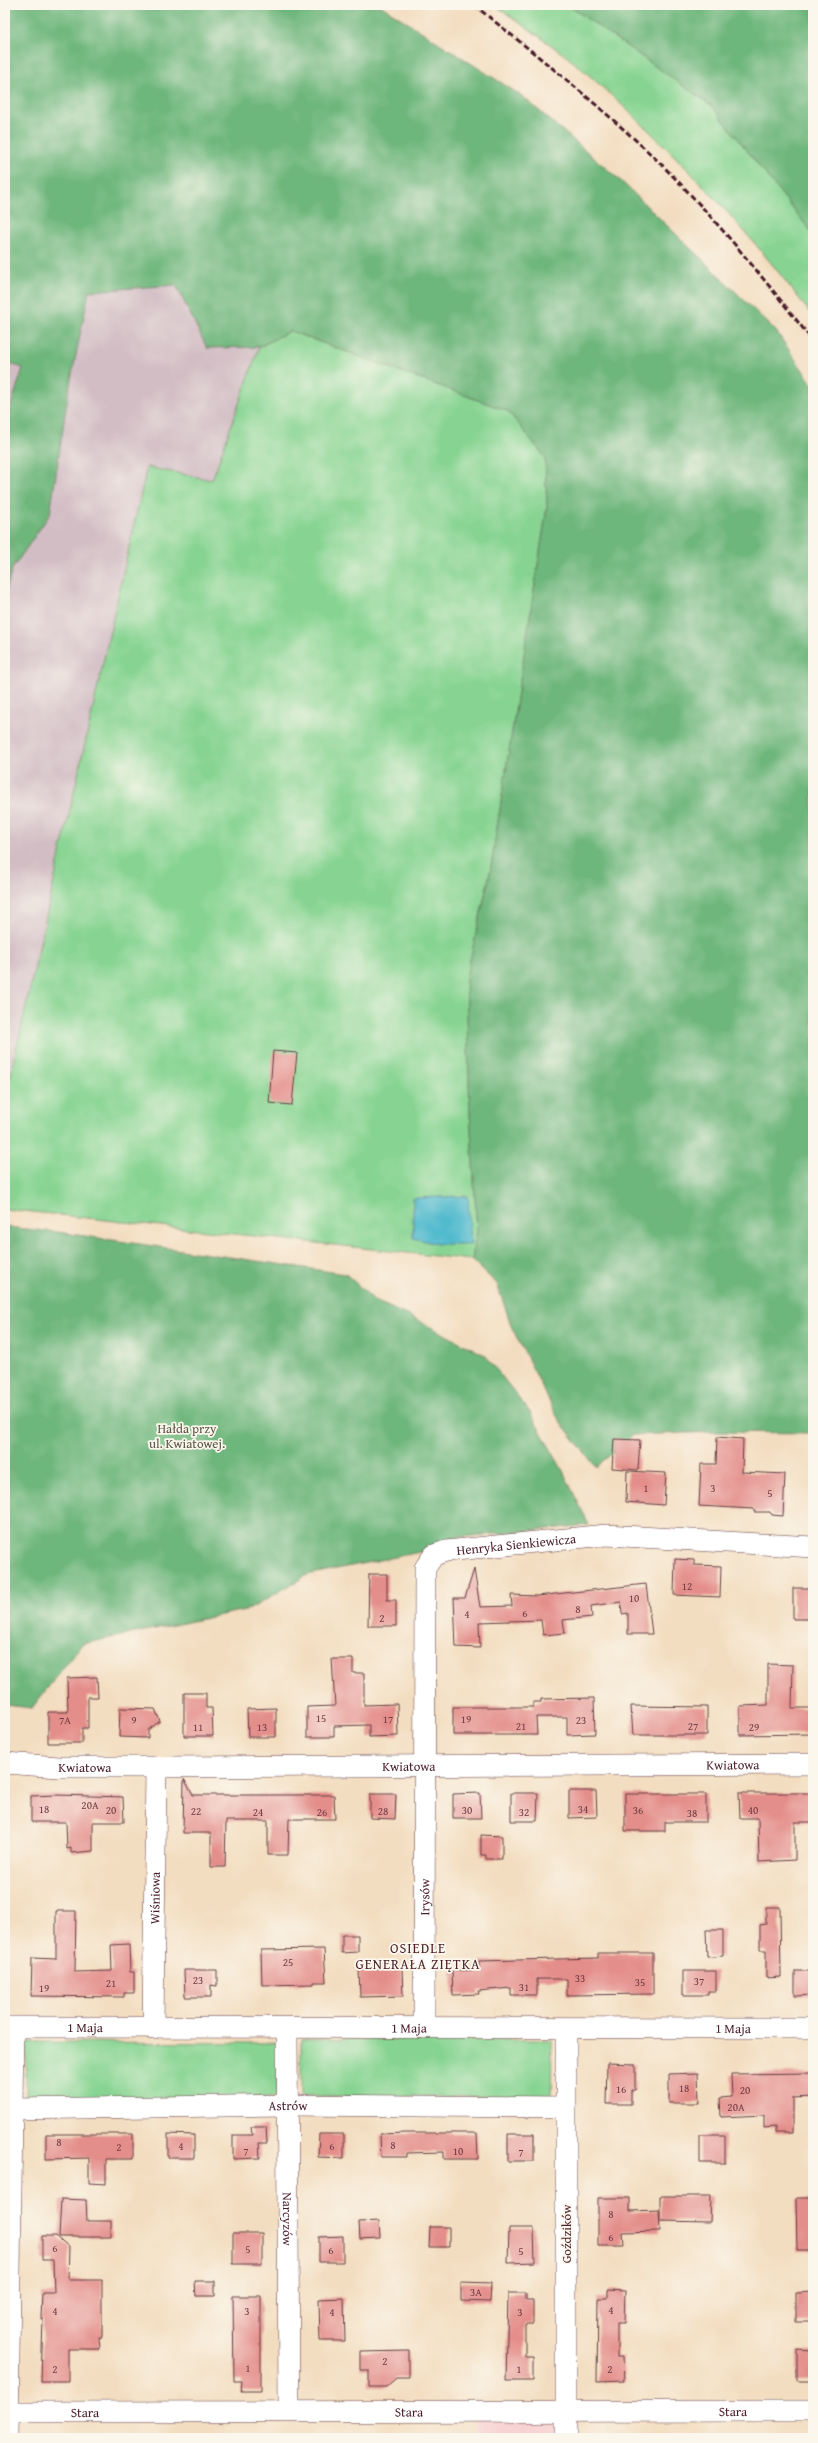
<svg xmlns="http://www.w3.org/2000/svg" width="818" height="2443" font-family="'Gentium Book Plus',serif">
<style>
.built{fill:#f7cfd0}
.industrial{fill:#d2bdc5}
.green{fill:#87d492;stroke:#687a5e}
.forest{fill:#6db67c;stroke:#5c6a54}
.water{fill:#50b9cd;stroke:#4d6c7c}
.building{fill:#e48e8b}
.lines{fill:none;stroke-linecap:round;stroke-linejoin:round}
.street-casing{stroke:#633c41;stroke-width:22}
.street{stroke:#fff;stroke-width:21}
.rail{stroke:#4a1f2b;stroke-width:3;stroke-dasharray:6 3;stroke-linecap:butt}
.labels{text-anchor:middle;stroke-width:3.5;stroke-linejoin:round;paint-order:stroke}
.number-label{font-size:11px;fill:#703b43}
.park-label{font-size:13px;fill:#5c554a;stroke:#fbf7ec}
.street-label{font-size:13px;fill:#4a1f2b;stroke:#fbf7ec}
.neighbourhood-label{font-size:14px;letter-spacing:1px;fill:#4a1f2b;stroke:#fbf7ec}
</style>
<rect width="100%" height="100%" fill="#fbf7ec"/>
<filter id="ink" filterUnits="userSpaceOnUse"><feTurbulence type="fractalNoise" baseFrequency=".025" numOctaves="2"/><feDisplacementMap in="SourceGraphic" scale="8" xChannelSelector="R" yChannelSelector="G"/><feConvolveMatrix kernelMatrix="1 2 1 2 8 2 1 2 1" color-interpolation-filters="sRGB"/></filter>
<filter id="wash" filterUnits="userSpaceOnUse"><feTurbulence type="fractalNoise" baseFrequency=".012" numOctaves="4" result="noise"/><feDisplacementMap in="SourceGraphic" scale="16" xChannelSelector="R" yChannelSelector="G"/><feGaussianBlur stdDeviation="0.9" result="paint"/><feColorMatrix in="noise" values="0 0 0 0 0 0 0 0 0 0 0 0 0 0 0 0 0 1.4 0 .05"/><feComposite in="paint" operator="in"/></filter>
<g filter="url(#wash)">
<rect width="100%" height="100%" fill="#f3ddc0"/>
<path class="built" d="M562,2415V2438H476V2416Z"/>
<path class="industrial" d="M176,285L207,348L259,347L212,480L147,467L5,1100V595L12,569L50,514L68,394L89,291Z
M5,362L23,368L5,424Z"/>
<path class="green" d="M495,5H568L712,106L813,234V317C748,229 672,149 590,76C561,50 526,28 495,5Z
M290,331L508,411L545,457L547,507L490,873L466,978L470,1112L477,1231L472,1260L5,1209V1100L147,467L212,480L259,347Z
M301,2039L552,2040L551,2097L301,2096Z
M26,2042L278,2043V2098H26Z"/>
<path class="forest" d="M5,5H380L522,96L621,181L776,331L813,385V1433L712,1432L633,1435L596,1467L559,1420L512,1328L497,1284L472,1260L477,1231L470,1112L466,978L490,873L547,507L545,457L508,411L290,331L259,347L207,348L176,285L89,291L68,394L50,514L12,569L5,595V424L23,368L5,362Z
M568,5H813V234L712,106Z
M5,1227L57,1232L346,1274L375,1301L411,1317L485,1355L529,1411L562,1469L589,1525L452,1538L420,1552L307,1575L250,1609L82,1644L32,1708L5,1705Z"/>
<path class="water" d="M468,1196L471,1244H437L413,1238V1198Z"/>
<g id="blocks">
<path class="building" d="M273,1051L297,1053L292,1105L269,1103Z
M717,1437L743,1439L742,1472L785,1474L783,1516L772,1515L770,1512H754V1509L699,1506L701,1464H716Z
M614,1439L640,1440L638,1470L612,1468Z
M627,1471L666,1473L664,1505L626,1502Z
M675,1559L694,1560V1565L721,1566L720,1597L674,1595Z
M474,1569L480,1607L512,1606L511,1595L537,1596L646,1584L652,1634H628V1613L622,1614L621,1602L591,1606L592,1617L563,1620L565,1633L543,1635L541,1620L479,1622L480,1648L456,1647L454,1598H465Z
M369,1574H387V1600H396V1626H368Z
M793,1588H813V1619H793Z
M332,1659H353V1673H364V1705L397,1704L398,1736L369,1737V1725L334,1726V1737H307V1707L335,1706Z
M768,1664L793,1665L792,1708H813V1734L740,1735V1706L768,1705Z
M97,1677L98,1697H88V1728H82V1743H48V1712H68L67,1678Z
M184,1693H206V1708H212L213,1736H184Z
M594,1698L595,1734L567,1735V1717H536L537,1735H453V1707H533V1702H541V1699Z
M631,1706L707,1707V1735H633Z
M120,1708L155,1709L160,1721L148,1730V1738L119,1737Z
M276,1708V1737H248L247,1709Z
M184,1779L193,1795H334L335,1819H289L288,1855H268V1821H226L225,1867H211V1833H183Z
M569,1791H596L597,1817L569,1818Z
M480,1793L481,1818H453V1794Z
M511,1793H538L537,1821H511Z
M739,1793H813V1822H795V1860L759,1862L758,1818H740Z
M370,1794H396L395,1819L370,1818Z
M625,1794H706V1822H665V1831H625Z
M57,1795L123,1797L124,1822H93V1851L71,1853V1848L67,1849L66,1822H31V1796Z
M481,1835L502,1836V1859H486V1855H481Z
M766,1907H780L781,1977L766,1978V1950H760V1925L766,1924Z
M56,1911H76L75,1972L112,1971L111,1945L129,1944L130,1972H134V1993H124V1997L31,1996L32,1958L56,1959Z
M706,1930H723V1956L707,1957Z
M342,1935H358V1952L342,1953Z
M324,1949L326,1982H314V1984L262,1985L261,1950Z
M598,1953H653V1994L567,1995V1979H537V1995H511V1988L478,1991L479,1994L453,1995L452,1971L479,1970V1961L598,1958Z
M359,1968H402L403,1996L360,1997Z
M184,1970H217V1986L211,1985V1997H185Z
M683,1971H716V1991H708V1995H683Z
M795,1971H813V1995L795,1996Z
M607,2063L635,2064V2090H631V2104H606Z
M698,2073L699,2103H669V2074Z
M813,2073V2097L793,2098V2133H775V2127L764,2128V2115L721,2117L720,2098L732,2097L731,2074Z
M251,2127H266L267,2143H259L260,2158L233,2159V2135H252Z
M406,2133H477L478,2159H444V2152L407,2153V2157H381L380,2134Z
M46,2134H133V2159H106V2184L89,2183V2158L46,2159Z
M168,2134L194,2135V2158H168Z
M319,2134H344V2158L318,2157Z
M508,2134H534V2161H508Z
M700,2135H725V2163H700Z
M660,2196H711L710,2222L660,2221Z
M598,2198H630V2211L659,2210L660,2231L623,2232L624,2246H598Z
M796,2198H813V2251H797Z
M61,2199L86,2200L87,2221H111V2237H59Z
M379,2221L380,2238L360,2239L359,2222Z
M430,2227H449V2247H429Z
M509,2228H534L535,2262L508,2263Z
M233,2233H262V2264H233Z
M42,2236H56L69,2247L68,2280H102V2337H99L100,2349H68V2381H41L43,2319H41L42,2293H54L53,2260H42Z
M343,2236V2262H319V2237Z
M195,2281H215V2296H196Z
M461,2282L491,2283L490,2302L461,2301Z
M608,2290L625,2291L624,2323H617V2357H623L624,2381L597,2382L598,2298H608Z
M813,2292V2322H796V2293Z
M508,2293H526V2300H533V2324H525V2357H533V2381H506Z
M233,2296H261V2391H241L242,2381H234Z
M344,2298L345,2341H320L319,2299Z
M797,2350L813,2351V2381H797Z
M409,2351V2378H396L386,2387H369V2370H360V2352Z"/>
</g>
</g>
<g filter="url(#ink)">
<use href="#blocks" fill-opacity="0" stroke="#633c41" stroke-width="1"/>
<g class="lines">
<g class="street-casing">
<g id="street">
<path id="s1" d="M5,1763L59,1767H156L813,1764"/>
<path id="s2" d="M5,2027L813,2028"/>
<path id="s3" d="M287,2028L289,2410"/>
<path id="s4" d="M424,2028L425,1568L434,1555L446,1551L606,1535L813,1547"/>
<path id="s5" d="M153,2029L156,1767"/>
<path id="s6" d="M11,2109L287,2105L566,2107"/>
<path id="s7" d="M5,2412L813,2411"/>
<path d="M8,2438L13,2028"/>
<path d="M566,2438V2029"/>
</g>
</g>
<use href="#street" class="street"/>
<path class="rail" d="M474,5C538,56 602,107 661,164C716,219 765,280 813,341"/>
</g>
</g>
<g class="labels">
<g class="number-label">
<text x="646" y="1492">1</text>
<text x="713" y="1492">3</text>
<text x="770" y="1497">5</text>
<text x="687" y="1590">12</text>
<text x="634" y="1602">10</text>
<text x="578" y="1613">8</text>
<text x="525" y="1617">6</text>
<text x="467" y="1618">4</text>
<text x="382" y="1622">2</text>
<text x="321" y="1722">15</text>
<text x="388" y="1723">17</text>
<text x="466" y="1723">19</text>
<text x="65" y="1724">7A</text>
<text x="134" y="1724">9</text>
<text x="581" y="1724">23</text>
<text x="521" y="1730">21</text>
<text x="693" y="1730">27</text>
<text x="198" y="1731">11</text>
<text x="262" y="1731">13</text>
<text x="754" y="1731">29</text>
<text x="90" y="1809">20A</text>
<text x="44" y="1813">18</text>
<text x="583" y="1813">34</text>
<text x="111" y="1814">20</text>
<text x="467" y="1814">30</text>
<text x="638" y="1814">36</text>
<text x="753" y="1814">40</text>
<text x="196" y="1815">22</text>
<text x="383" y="1815">28</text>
<text x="258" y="1816">24</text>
<text x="322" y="1816">26</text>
<text x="524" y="1816">32</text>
<text x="692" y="1817">38</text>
<text x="288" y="1966">25</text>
<text x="580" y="1982">33</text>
<text x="198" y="1984">23</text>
<text x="699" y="1985">37</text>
<text x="640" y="1986">35</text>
<text x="111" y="1987">21</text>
<text x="524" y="1991">31</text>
<text x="44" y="1992">19</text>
<text x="684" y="2092">18</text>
<text x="621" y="2093">16</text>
<text x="745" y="2094">20</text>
<text x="736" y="2111">20A</text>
<text x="59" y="2146">8</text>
<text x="393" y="2149">8</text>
<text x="181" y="2150">4</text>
<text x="332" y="2150">6</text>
<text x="119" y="2151">2</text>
<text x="246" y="2155">7</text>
<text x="458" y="2155">10</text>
<text x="521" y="2156">7</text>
<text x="611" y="2218">8</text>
<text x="611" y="2241">6</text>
<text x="55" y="2252">6</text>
<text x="248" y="2253">5</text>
<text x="331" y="2254">6</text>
<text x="521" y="2255">5</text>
<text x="476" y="2296">3A</text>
<text x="611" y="2314">4</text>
<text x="55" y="2315">4</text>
<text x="247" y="2315">3</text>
<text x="332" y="2316">4</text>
<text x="520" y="2316">3</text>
<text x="385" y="2365">2</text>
<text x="248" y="2372">1</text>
<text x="55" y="2373">2</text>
<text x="519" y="2373">1</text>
<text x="610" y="2373">2</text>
</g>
<g class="park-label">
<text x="187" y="1433">Hałda przy<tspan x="187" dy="15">ul. Kwiatowej.</tspan></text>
</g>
<g class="street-label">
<text dy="5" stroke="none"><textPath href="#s4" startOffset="559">Henryka Sienkiewicza</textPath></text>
<text dy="5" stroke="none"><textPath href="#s1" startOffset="728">Kwiatowa</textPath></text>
<text dy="5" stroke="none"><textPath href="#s1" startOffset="404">Kwiatowa</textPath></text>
<text dy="5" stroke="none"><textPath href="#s1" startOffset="80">Kwiatowa</textPath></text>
<text dy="5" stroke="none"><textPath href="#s4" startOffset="131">Irysów</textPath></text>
<text dy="5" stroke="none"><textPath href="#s5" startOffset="131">Wiśniowa</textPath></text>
<text dy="5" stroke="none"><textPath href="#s2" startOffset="404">1 Maja</textPath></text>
<text dy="5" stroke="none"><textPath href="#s2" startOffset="728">1 Maja</textPath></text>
<text dy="5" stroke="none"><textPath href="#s2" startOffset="80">1 Maja</textPath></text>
<text dy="5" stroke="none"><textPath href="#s6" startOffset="277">Astrów</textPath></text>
<text dy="5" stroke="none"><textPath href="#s3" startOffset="191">Narcyzów</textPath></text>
<text transform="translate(566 2234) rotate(-90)" y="5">Goździków</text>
<text dy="5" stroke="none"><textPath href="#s7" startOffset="404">Stara</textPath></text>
<text dy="5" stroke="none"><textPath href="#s7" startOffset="728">Stara</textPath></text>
<text dy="5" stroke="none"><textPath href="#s7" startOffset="80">Stara</textPath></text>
</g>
<g class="neighbourhood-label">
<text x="418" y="1953">OSIEDLE<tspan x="418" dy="16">GENERAŁA ZIĘTKA</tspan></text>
</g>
</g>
<rect width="818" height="2443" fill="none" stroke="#fbf7ec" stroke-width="20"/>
</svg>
